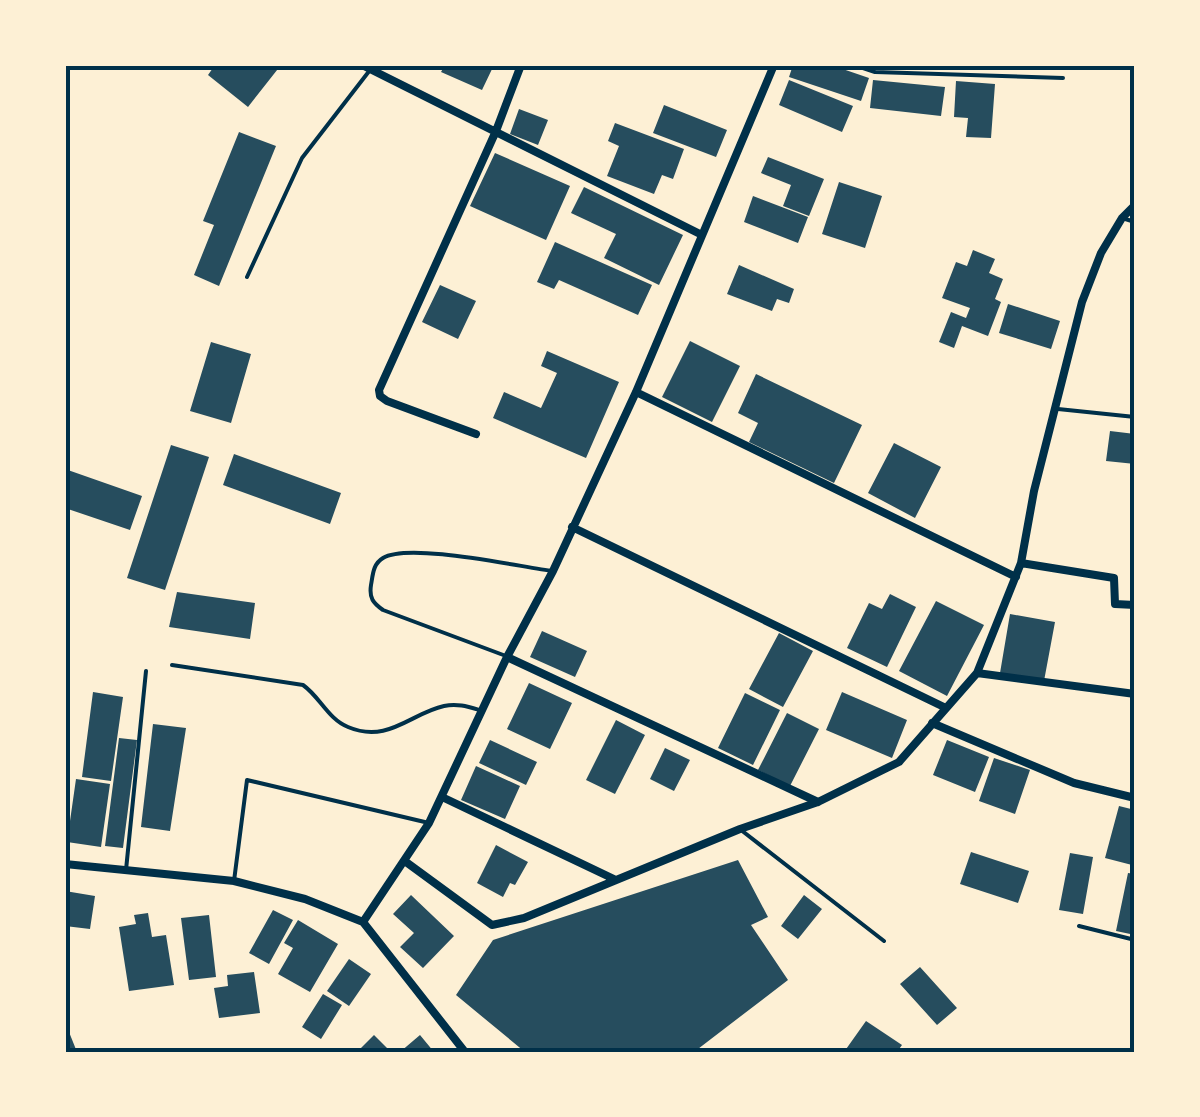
<svg xmlns="http://www.w3.org/2000/svg" width="1200" height="1117" font-family="'Open Sans',sans-serif">
<style>
.building{fill:#264d5e}
.lines{fill:none;stroke-linecap:round;stroke-linejoin:round}
.service{stroke:#003049;stroke-width:4}
.minor{stroke:#003049;stroke-width:8}
.neatline{fill:none;stroke:#003049;stroke-width:4}
</style>
<rect width="100%" height="100%" fill="#fdf0d5"/>
<path class="building" d="M215,65H281L248,107L208,75Z
M445,65H488L493,67L482,90L441,72Z
M793,65H831L869,78L861,101L789,77Z
M789,80L853,106L842,132L779,105Z
M873,80L945,87L941,116L870,108Z
M956,81L995,84L991,138L966,137L968,118L954,117Z
M664,105L727,130L716,157L653,133Z
M519,109L548,120L538,145L510,134Z
M615,123L684,149L673,179L662,175L654,194L607,176L619,146L608,141Z
M239,132L276,146L219,286L194,275L214,225L203,221Z
M495,153L570,186L546,240L470,206Z
M768,157L824,179L809,216L783,206L791,185L761,173Z
M839,182L882,196L865,248L822,234Z
M584,187L683,235L659,285L604,258L616,234L571,213Z
M753,196L808,217L798,243L744,222Z
M555,242L652,285L638,315L559,280L554,289L537,282Z
M973,250L995,259L989,273L1003,279L995,299L1001,302L988,336L962,326L954,348L939,342L951,312L966,318L970,308L942,298L956,262L967,266Z
M739,265L794,289L789,303L777,299L772,311L727,294Z
M440,285L476,301L458,339L422,322Z
M1008,304L1060,321L1051,349L999,333Z
M690,341L740,366L712,422L662,397Z
M211,342L251,354L231,423L190,411Z
M547,351L619,382L586,458L493,418L504,392L541,408L557,373L541,366Z
M756,374L862,425L834,483L749,442L758,423L738,413Z
M1110,431L1135,434V464L1106,461Z
M894,443L941,467L915,518L868,493Z
M171,445L209,457L165,590L127,578Z
M234,454L341,493L330,524L223,485Z
M65,469L142,496L130,530L65,508Z
M177,592L255,603L250,639L169,627Z
M890,594L916,607L887,667L847,648L869,603L882,609Z
M936,601L984,625L947,696L899,671Z
M1010,614L1055,622L1044,681L1000,673Z
M542,631L587,651L575,677L530,657Z
M779,633L813,651L783,707L749,689Z
M529,683L572,703L550,749L507,729Z
M93,692L123,697L111,781L82,777Z
M842,692L907,720L892,758L826,730Z
M745,693L780,710L753,765L718,748Z
M787,713L819,729L790,786L758,770Z
M616,720L645,735L615,794L586,780Z
M153,724L186,728L170,831L141,827Z
M119,738L137,740L123,848L105,846Z
M490,740L537,762L526,785L479,763Z
M947,740L989,757L975,792L933,775Z
M665,748L690,760L674,791L650,779Z
M994,758L1030,770L1015,814L979,801Z
M476,766L520,786L505,819L461,800Z
M76,779L110,784L101,847L67,842Z
M1119,806L1135,810L1132,865L1105,858Z
M496,845L528,862L515,885L510,883L503,897L477,883Z
M971,852L1029,871L1018,903L960,884Z
M1070,853L1093,857L1083,914L1059,910Z
M738,860L768,917L751,925L788,980L694,1052H525L456,995L493,940Z
M1128,873L1135,874V935L1116,931Z
M65,891L95,896L90,929L65,926Z
M411,895L454,936L423,968L400,947L414,933L393,914Z
M804,895L822,909L798,939L781,926Z
M273,910L293,920L269,964L249,953Z
M148,913L152,937L166,935L174,985L129,991L119,927L136,924L134,915Z
M209,915L216,977L189,980L181,918Z
M298,920L338,944L310,992L278,974L293,948L284,943Z
M349,959L371,974L349,1006L327,991Z
M920,967L957,1008L937,1025L900,984Z
M254,972L260,1013L219,1018L214,988L228,986L227,975Z
M323,994L342,1005L321,1039L302,1027Z
M866,1021L902,1045L897,1052H844Z
M65,1022L77,1052H65Z
M374,1035L391,1052H357Z
M420,1035L434,1052H400Z"/>
<g class="lines">
<path class="service" d="M854,65L875,72L1063,78
M1122,218L1135,222
M247,277L302,158L370,70
M1058,409L1135,417
M506,656L383,610C373,603 369,598 371,585C373,574 373,564 383,558C409,542 520,567 553,571
M172,665L303,685C320,697 328,719 348,727C388,744 411,713 444,706C458,703 469,707 483,711
M741,830L884,941
M126,870L146,671
M234,881L247,780L429,823
M1079,926L1135,940"/>
<path class="minor" d="M362,65L702,235
M636,392L1016,577
M476,434L387,401L380,396L379,390L496,131L521,65
M572,527L946,708
M1021,563L1114,578L1115,604L1135,605
M507,657L818,802
M977,673L1135,694
M932,723L1074,783L1135,798
M442,797L616,880
M406,862L492,925L524,918L740,829L818,802L899,762L977,673L1021,563L1034,491L1082,302L1101,253L1122,218L1135,205
M65,864L234,881L305,899L363,922L465,1052
M363,922L429,823L507,657L553,571L636,392L774,65"/>
</g>
<rect width="1200" height="1117" fill="none" stroke="#fdf0d5" stroke-width="135"/>
<rect x="68" y="68" width="1064" height="982" class="neatline"/>
</svg>
